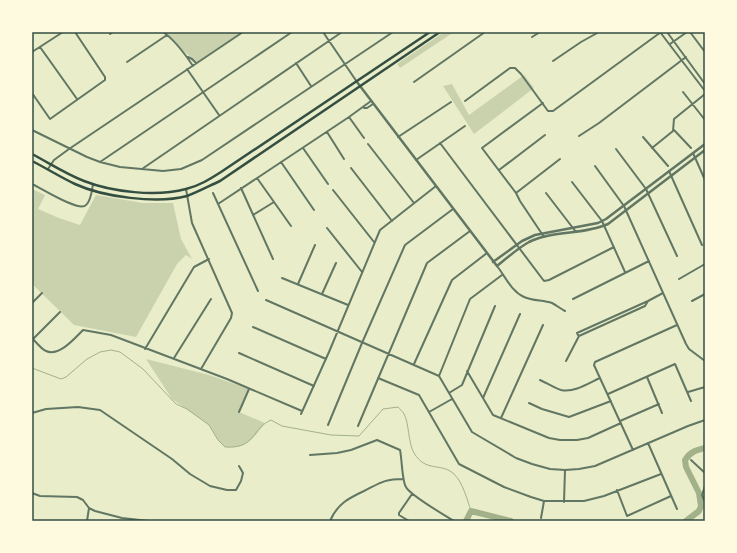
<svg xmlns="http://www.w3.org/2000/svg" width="737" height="553" font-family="Commissioner,sans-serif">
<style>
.green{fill:#cad2ad}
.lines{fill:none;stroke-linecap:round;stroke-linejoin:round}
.stream{stroke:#a3b18a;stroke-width:1}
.river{stroke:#a3b18a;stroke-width:6}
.minor{stroke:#617663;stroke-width:2}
.tertiary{stroke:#617663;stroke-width:2.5}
.secondary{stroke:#344e41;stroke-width:2.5}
.neatline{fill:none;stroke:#344e41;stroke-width:1.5}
</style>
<rect width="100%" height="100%" fill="#e9edc9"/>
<path class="green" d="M163,32H243L197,63Z
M444,32H454L400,68L397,64Z
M524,75L534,88L474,134L443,86L452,84L469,115Z
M32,189L45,195L38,209L59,218L80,225L96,195L143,203H173L181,239L192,259L186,255L177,264L136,337L74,325L32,284Z
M146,359L209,375L249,389L239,412L265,423C253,439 247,449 225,447L218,440L209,425L172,399Z"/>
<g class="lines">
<path class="stream" d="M32,368L61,379L66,377L87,359L100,352L111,350L120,352L143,369L176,404L187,409L209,425L218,440L225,447C256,449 251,429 271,420L282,426L331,435L359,436L383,409L398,407C400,409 403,412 404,414C409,422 408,443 414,453C426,473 441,462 454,474C463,483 467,499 471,511"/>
<path class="river" d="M466,521L471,511L511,521
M686,521L699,511L701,506L699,493L686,467L685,460C690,452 696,450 705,448"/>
<path class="minor" d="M163,32C175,40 185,54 193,66
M323,32L357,82
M660,32L705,91
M667,32L705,84
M690,32L705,52
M110,34L113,32
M532,37L540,32
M670,44L687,32
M40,47L77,99
M32,52L63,32
M188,57L192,59L196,63
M553,61L581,42L599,32
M127,62L167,35
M296,63L311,86
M187,69L219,115
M414,82L485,32
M683,92L705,120
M32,93L50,119L105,80V77L75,32
M465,101L510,68H515L521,74L548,111H553L661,32
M543,103L482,148L516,193L520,201L544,237
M364,108H367L373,104
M349,117L364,138
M32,130L87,157L100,162L120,167L163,171L181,169L202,160L393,32
M674,130L691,148
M327,132L344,159
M579,136L599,123L686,57
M398,137L451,102
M643,137L668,166
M440,143L544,281L549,280L614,247
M368,144L414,203
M303,148L328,184
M652,148L673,131L674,119L705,94
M616,149L646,189L677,256
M693,153L705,180
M416,160L465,126
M100,162L292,32
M281,162L314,210
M595,166L624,206L686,344L689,349L705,361
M351,168L392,221
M48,169L54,160L69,149L243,32
M142,169L342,32
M499,170L545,135
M669,171L702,245
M257,178L291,226
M572,182L602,221L625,272
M32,184C41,188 80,213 86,205C91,201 92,190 93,184
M241,188L273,259
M186,189L192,223L232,313L231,318L201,369
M333,190L374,242
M213,193L258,291
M516,193L560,159
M546,193L576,232
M218,204L349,117L371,101
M253,215L274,202
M327,228L362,272
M497,266C505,276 511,291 524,297C533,301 543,300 552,303C556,305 561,309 565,311
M282,278L348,305
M679,279L705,264
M298,284L315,245
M322,294L336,263
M573,299L649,261
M266,300L439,376L472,432L516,458L532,464L550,469L565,470L579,469L595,466L688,426L705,420
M692,301L705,294
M32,303L42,293
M253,327L326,359
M578,335L577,333L648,301L663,293
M32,338C36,342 41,349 46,351C59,357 75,338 83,330L111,335L227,379L302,411
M33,339L60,312
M145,349L194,267L209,259
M239,353L314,386
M174,358L211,299
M566,361L579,336L645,306L648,301
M414,364L452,280L487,253
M467,371L493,415L549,438L560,440H577L588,438L621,423
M439,376L470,299L502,275
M647,377L662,413
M378,378L419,395L459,464L504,487L531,497L544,501H584L604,496L661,474
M540,380C547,383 554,388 561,390C574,393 589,383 600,378
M688,392L705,387
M449,393L462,385L495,306
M608,394L675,364L691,401
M483,398L520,314
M529,403L542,409L569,417L611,401
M239,412L249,389
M429,412L452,399
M32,413L46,409L78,407L100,410L172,459L190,474L210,486L227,490H236L241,481L243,473L239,466
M301,414L329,352L380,230L436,186
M501,418L543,325
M620,421L659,404
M328,425L362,343L405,245L453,209
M358,426L427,263L470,231
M648,443L677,509
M633,450L594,365L595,362L677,325
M310,455L337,453L351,450L377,440L400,450C402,459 402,481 406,487C410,495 444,515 454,521
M691,460L705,473
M705,486L702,495L705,502
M617,490L627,516L671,496
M32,493L40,496L77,497L83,500L89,508L95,511L122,518L149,521
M564,502L565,470
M541,518L544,501
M87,521L89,508
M330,521C337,504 349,498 364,491C380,483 384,479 403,479
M409,521L399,515V513L412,494
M487,521H491"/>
<path class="tertiary" d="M357,82L497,266C507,258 518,248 529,242C554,230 584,235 608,224L705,150
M493,262L522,241L535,235L598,223L606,219L705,144"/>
<path class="secondary" d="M32,154C49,163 66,174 84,181C112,192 156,197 186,189C199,186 210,179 221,172L430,32
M32,161C46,168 60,177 75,184C103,197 157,204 187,196C198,192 209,186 220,181L440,32"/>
</g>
<rect width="737" height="553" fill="none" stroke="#fefae0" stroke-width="66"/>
<rect x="33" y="33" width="671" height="487" class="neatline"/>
</svg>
